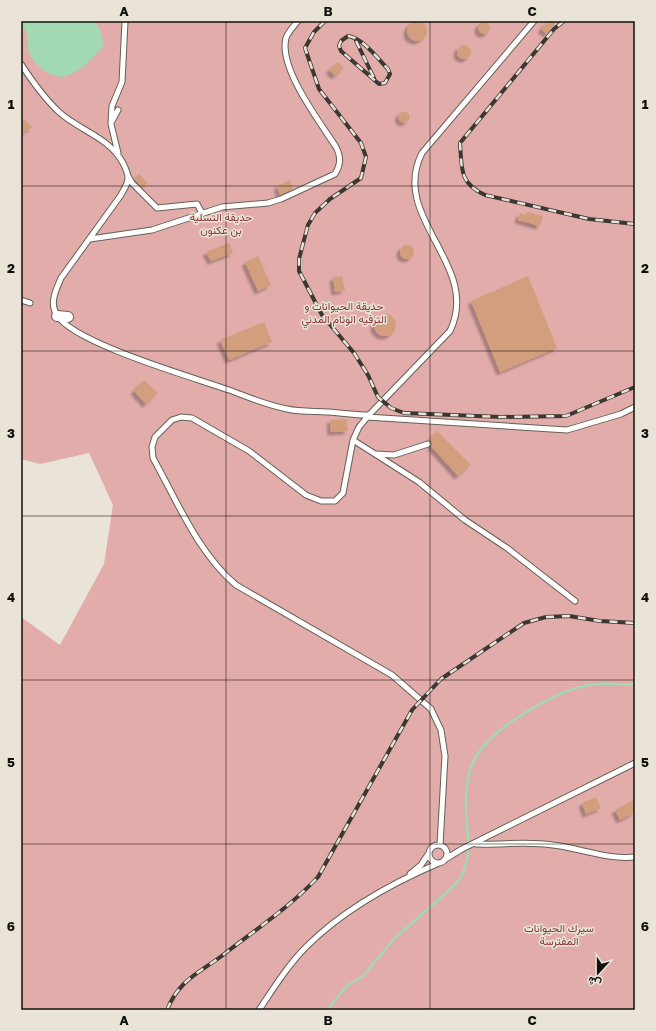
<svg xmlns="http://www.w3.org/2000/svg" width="656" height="1031" font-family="'Golos Text',Vazirmatn,sans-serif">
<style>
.green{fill:#e2acaa}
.water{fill:#a2d9b3}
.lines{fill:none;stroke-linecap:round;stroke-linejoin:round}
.stream{stroke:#a2d9b3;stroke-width:2.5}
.building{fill:#d29e7d;filter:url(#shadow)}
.lane-casing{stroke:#656055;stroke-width:7}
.street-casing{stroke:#656055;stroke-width:12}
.lane{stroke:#fff;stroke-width:5}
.street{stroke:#fff;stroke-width:10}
.rail-casing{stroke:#3b3833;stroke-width:4}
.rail{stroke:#e9e4d7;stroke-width:2.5;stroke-dasharray:8;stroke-linecap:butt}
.grid{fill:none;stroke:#13110d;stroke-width:1;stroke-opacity:0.55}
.labels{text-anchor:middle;stroke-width:3;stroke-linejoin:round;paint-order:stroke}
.park-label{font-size:11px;fill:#843639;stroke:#e9e4d7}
.neatline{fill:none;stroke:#13110d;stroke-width:1.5}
.grid-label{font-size:13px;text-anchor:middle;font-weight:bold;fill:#13110d}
</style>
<defs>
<filter id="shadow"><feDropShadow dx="-3.5" dy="3.5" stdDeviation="1" flood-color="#0004"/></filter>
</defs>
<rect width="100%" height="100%" fill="#e9e4d7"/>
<path class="green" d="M21,21H635V1010H21V617L60,645L104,564L113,505L89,453L40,464L21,459Z"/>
<path class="water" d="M21,21H94L100,29L104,45C95,57 81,71 66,76C52,80 35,65 29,53C27,47 28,40 27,34C26,29 21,27 21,21Z"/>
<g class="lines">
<path class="stream" d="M329,1010L331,1005L347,986L363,976L395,938L456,884C477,858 464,827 466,796C466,783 470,766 477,755C494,727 557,690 589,685C605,682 620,685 635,685"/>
</g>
<path class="building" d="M407 31a10 10 0 1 1 20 0a10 10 0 1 1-20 0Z
M548,21H557L547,34L541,29Z
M478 28a6 6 0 1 1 12 0a6 6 0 1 1-12 0Z
M457 52a7 7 0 1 1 14 0a7 7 0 1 1-14 0Z
M338,62L344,68L335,76L329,70Z
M398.5 117a5.5 5.5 0 1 1 11 0a5.5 5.5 0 1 1-11 0Z
M21,117L33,127L21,134Z
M139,174L148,183L142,188L134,178Z
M290,180L293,189L280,195L277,186Z
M526,212L543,216L540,226L518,220L520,213L526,215Z
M229,243L233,253L211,261L206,252Z
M400 252a7 7 0 1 1 14 0a7 7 0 1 1-14 0Z
M258,256L271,285L258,291L245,262Z
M342,276L345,290L335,292L333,277Z
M528,276L557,348L500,372L471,301Z
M374 325a11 11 0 1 1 22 0a11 11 0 1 1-22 0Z
M264,322L272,342L229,360L220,340Z
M144,380L158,393L146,404L134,391Z
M347,419L348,431L331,432L330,420Z
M437,431L471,465L458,476L431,446L432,442L428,440Z
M596,797L601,808L586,814L582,803Z
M635,799V812L620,820L615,810Z"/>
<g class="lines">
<g class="lane-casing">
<path id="lane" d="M21,64C32,81 44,98 59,112C80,131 109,137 123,163C125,167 128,173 128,178C128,184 124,189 121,195L61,278C56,290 49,303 57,315C73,343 195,378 229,390C248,397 266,405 287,409C300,412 315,411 329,412C342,413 355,415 369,415
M112,121L118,110
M118,153L111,124L112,106L122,82L125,22
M128,176L132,183L157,208L197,204L202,213
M90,239L152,230L222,207L268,203L281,199L335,174C341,164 341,157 336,147C320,122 278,68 286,38C288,32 294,26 298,21
M21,300L30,303
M367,417L567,430L621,414L635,407
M353,440L359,427L369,415L450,331C482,265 389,218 422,153L534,21
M376,454L394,455L428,444
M476,844C502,845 527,841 553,845C580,848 607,860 635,857
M440,845L445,756L441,730L431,709L392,675L236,585C198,553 177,501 153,458L152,447L155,437L172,420L181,417L192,418L249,451L306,495L321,501H335L343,493L353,440L419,482L465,520L507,548L575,601
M429 854a9 9 0 1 1 18 0a9 9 0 1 1-18 0Z
M444,860L462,849L635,763
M410,874L421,865L429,853
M259,1010C273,989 288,965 306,947C343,910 392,883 439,863"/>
</g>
<g class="street-casing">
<path id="street" d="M57,316L68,317"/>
</g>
<use href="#lane" class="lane"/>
<use href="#street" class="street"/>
<g class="rail-casing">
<path id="rail" d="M325,21L314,32L305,48L319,89L361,143L366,157L361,178L330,199L315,213L308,225L299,259V271L322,315L354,353L368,375L378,397L391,408L404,413L501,417L566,416L635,387
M564,21L554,29L460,143C462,169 459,183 485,195L589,219L635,224
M348,36C363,38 378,59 388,69L390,74L385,83L379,84L341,51L339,46L341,41Z
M356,41L374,78
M167,1010C179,980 199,973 223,955C255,930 290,907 318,877L412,710L441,679L524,623L546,617L569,616L600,621L635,623"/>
</g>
<use href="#rail" class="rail"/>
</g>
<path class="grid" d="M226,21V1010M430,21V1010M21,186H635M21,351H635M21,516H635M21,680H635M21,844H635"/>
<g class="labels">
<g class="park-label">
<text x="221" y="221">حديقة التسلية<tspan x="221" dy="13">بن عكنون</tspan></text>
<text x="344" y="310">حديقة الحيوانات و<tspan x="344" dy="13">الترفيه الوئام المدني</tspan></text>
<text x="559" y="932">سيرك الحيوانات<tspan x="559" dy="13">المفترسة</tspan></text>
</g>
</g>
<rect width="656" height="1031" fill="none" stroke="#e9e4d7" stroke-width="44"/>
<g transform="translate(598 973) rotate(201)" stroke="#e9e4d7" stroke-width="3" paint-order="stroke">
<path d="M0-3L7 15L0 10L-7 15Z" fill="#13110d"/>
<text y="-6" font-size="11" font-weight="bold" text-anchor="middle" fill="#13110d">ش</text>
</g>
<rect x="22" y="22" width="612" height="987" class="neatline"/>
<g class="grid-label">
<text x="124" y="16">A</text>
<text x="328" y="16">B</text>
<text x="532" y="16">C</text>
<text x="11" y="109">1</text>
<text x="645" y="109">1</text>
<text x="11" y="273">2</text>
<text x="645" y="273">2</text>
<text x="11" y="438">3</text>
<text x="645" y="438">3</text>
<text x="11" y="602">4</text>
<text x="645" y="602">4</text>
<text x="11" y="767">5</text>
<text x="645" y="767">5</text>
<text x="11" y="931">6</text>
<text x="645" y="931">6</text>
<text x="124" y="1025">A</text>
<text x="328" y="1025">B</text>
<text x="532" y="1025">C</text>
</g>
</svg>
